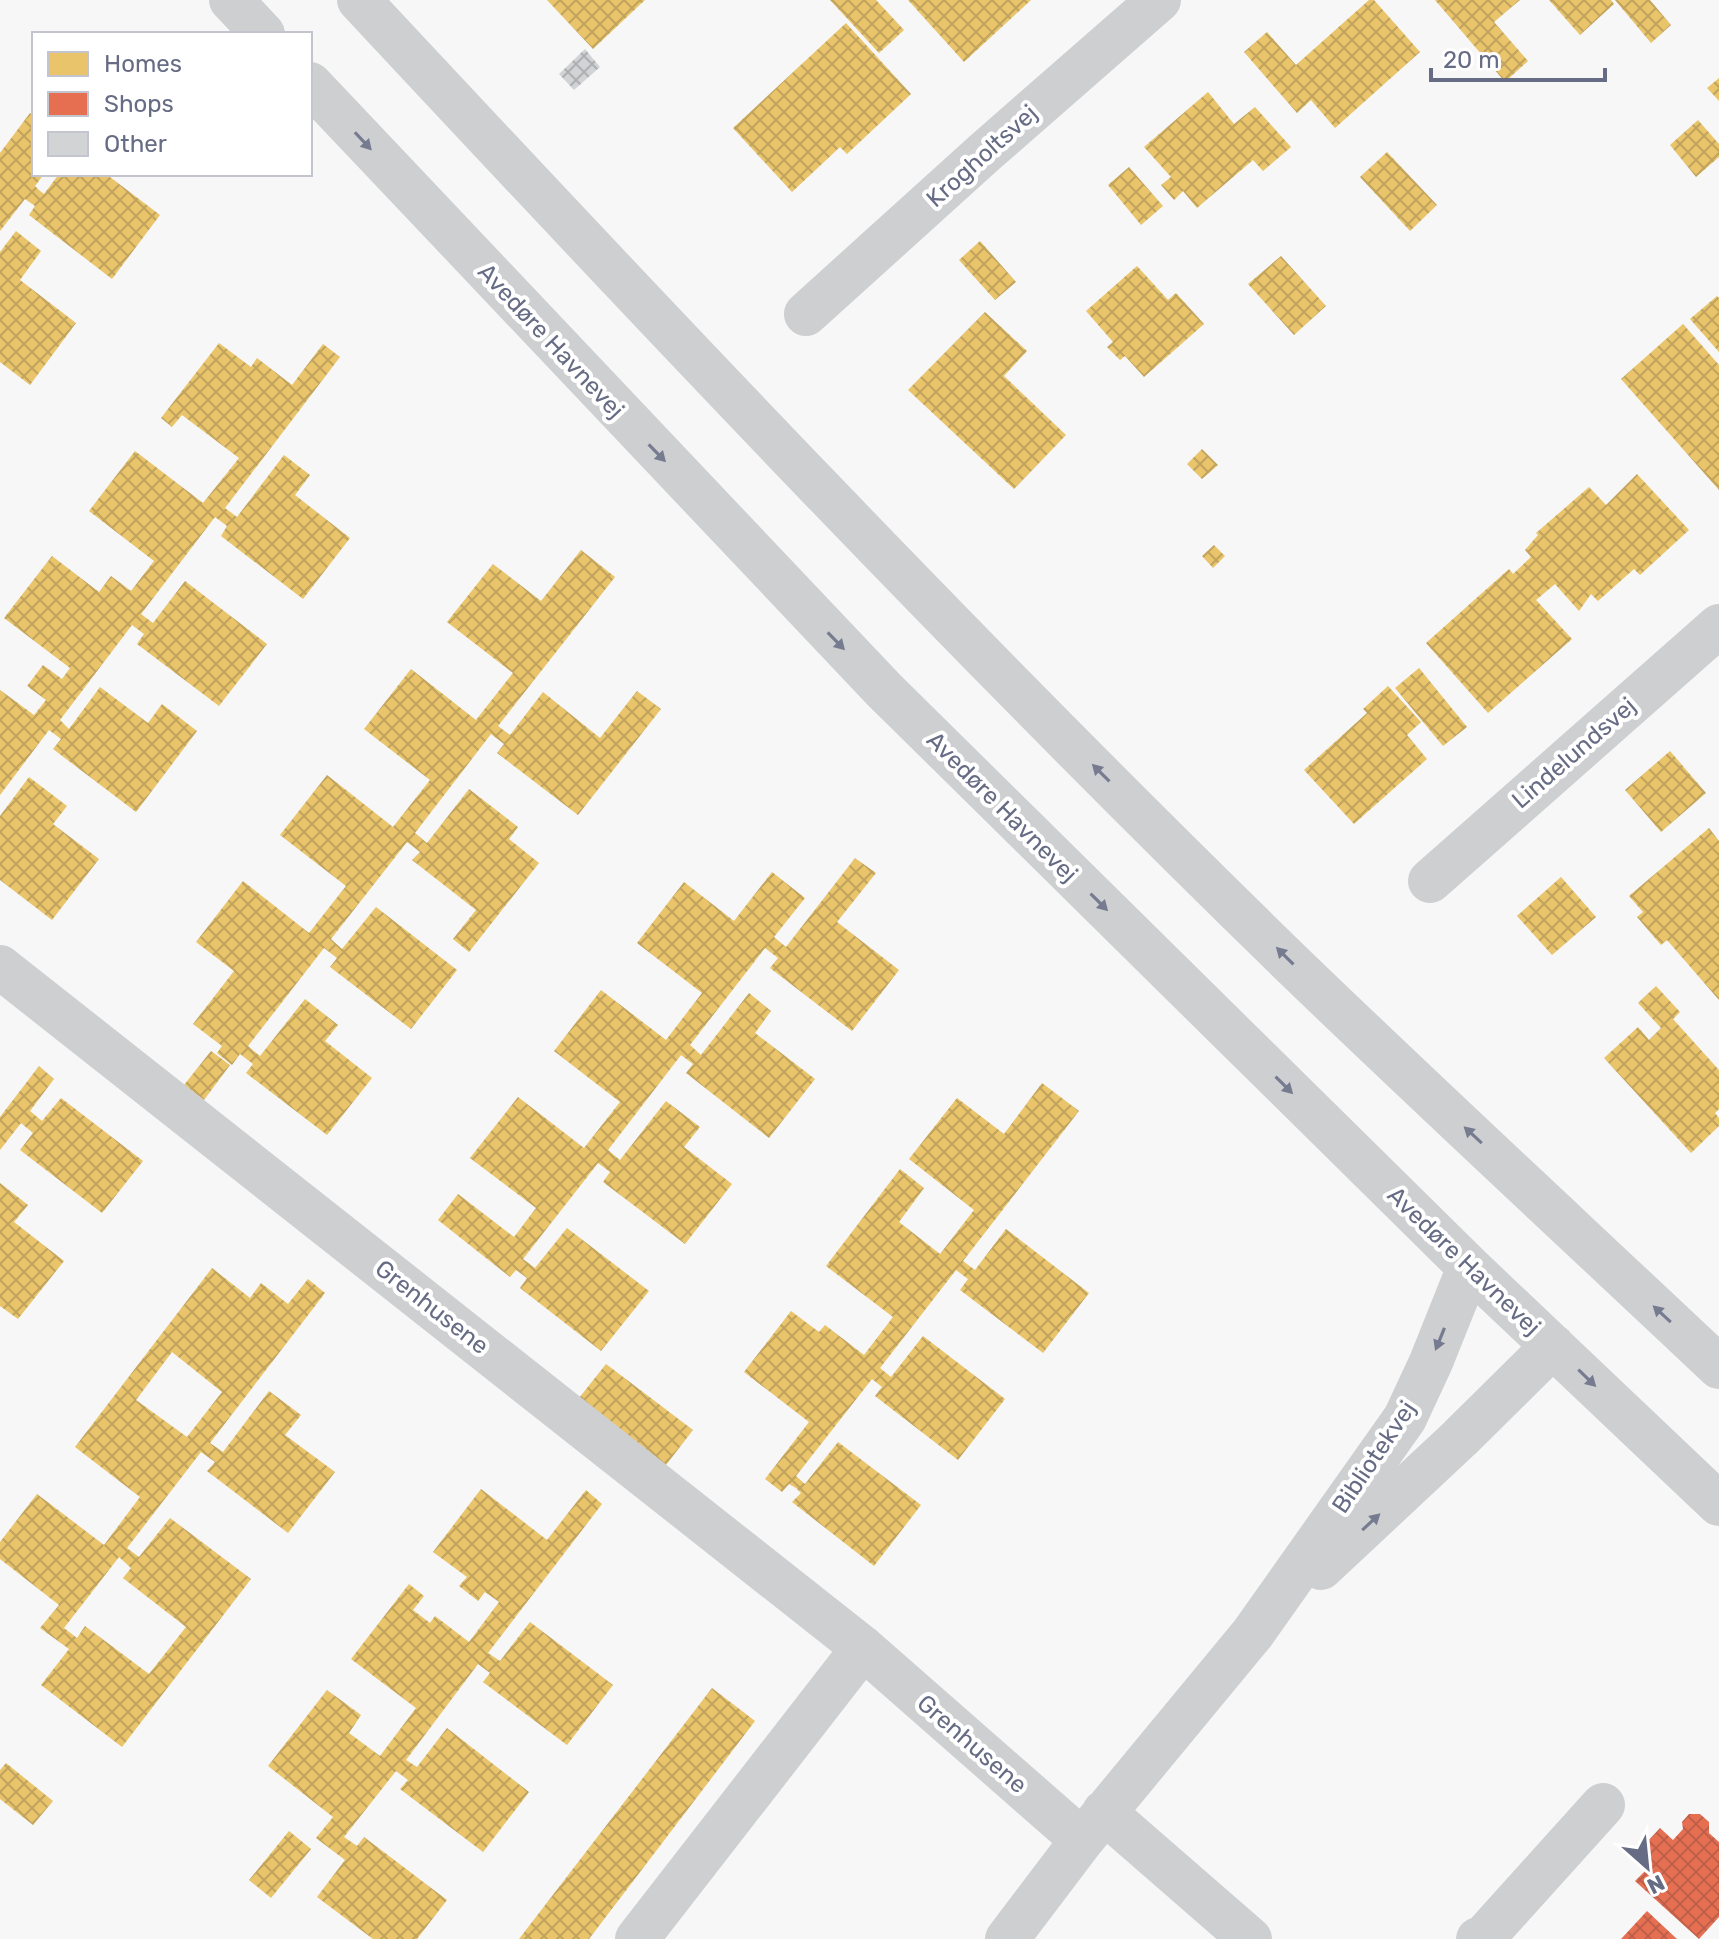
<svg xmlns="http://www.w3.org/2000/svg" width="1719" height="1939" font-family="Rubik,sans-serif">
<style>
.homes{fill:url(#homes-cross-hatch);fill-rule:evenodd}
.shops{fill:url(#shops-cross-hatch)}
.building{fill:url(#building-cross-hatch)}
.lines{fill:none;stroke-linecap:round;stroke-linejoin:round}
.minor{stroke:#cecfd1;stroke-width:44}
.oneway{fill:#767b90}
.labels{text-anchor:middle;stroke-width:8;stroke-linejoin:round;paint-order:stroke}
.street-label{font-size:24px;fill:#676c85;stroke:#fff}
</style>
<defs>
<pattern id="homes-cross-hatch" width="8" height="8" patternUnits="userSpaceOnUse" patternTransform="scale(2)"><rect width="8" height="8" fill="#e9c46a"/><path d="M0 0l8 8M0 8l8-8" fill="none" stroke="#c1a35d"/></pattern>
<pattern id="shops-cross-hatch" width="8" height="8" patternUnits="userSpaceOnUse" patternTransform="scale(2)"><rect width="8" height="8" fill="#e76f51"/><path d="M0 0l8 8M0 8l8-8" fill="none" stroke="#bf5f49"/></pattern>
<pattern id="building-cross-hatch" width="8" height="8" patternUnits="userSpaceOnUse" patternTransform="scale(2)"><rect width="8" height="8" fill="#d2d3d4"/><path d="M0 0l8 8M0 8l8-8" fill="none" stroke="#aeafb2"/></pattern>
</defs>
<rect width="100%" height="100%" fill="#f6f7f6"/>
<path class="homes" d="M547,0H645L593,49Z
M830,0H876L904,30L879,53Z
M908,0H1031L964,62Z
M1369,0H1374L1420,52L1335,128L1311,100L1297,113L1244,52L1267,32L1296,65Z
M1435,0H1520L1494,22L1528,61L1505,82Z
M1549,0H1611L1614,4L1580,35Z
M1615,0H1650L1671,25L1651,43Z
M846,23L911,94L847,154L840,147L792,192L733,128Z
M1719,78V101L1707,88Z
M1208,92L1234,124L1255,107L1291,147L1263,171L1253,160L1197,208L1183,191L1174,200L1161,185L1171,177L1144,147Z
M30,113L34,117V174H44L35,186L39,190L44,194L59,174H106L160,215L112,279L29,215L35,206L25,199L0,231V153Z
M1698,120L1719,144V157L1696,177L1670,145Z
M1387,152L1437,205L1410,231L1360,177Z
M1129,167L1163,206L1141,225L1108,185Z
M16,231L41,251L20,280L76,323L30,385L0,362V252Z
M980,241L1016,282L995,300L959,260Z
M1281,256L1326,306L1294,335L1248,284Z
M1137,266L1168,300L1176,293L1204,324L1144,377L1125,356L1120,360L1107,347L1113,342L1086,311Z
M1717,296L1719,298V352L1690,319Z
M985,312L1027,351L1004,376L1066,435L1014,489L908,390Z
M1683,324L1719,365V490L1621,379Z
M219,343L251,367L257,358L292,385L323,344L340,357L225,508L237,517L284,455L310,475L295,495L350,538L303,599L221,536L227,526L215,517L141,614L153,623L185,581L267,644L219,706L137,644L144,634L132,625L60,720L69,729L100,687L148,723L162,704L197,731L136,812L53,749L61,739L49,730L0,795V690L34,715L46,700L27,686L43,665L62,679L70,668L4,618L52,556L99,592L111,576L131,591L154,561L89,511L135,451L203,503L239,458L182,415L172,427L161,418Z
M1202,449L1218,465L1202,479L1187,464Z
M1637,474L1689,530L1640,575L1634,569L1598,601L1591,594L1579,611L1555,584L1536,600L1572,639L1488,713L1426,643L1509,569L1513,574L1531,557L1525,550L1538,535L1536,533L1589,487L1606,505Z
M1214,545L1225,556L1213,568L1202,556Z
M581,550L615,577L498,726L510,735L543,692L600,738L637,691L661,709L578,815L497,753L504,744L491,734L415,833L427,843L469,789L518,827L509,839L539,863L469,952L453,939L476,910L412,860L420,852L407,842L331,939L342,949L376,907L457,970L411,1029L330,967L337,958L324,948L248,1046L260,1056L305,999L338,1025L325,1041L372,1078L327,1135L246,1073L253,1064L240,1054L232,1065L217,1053L222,1046L193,1024L234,971L196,942L243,881L309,933L346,886L280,835L327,775L393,827L430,780L364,729L411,669L476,720L513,673L447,622L493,564L541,601Z
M1419,668L1467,727L1443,746L1395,688Z
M1388,686L1421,722L1407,735L1427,759L1354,824L1304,770L1367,713L1363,709Z
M1670,751L1706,793L1661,832L1625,790Z
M29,777L67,806L53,824L99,859L52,920L0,880V816Z
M1709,828L1719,841V1000L1667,940L1661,945L1637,917L1643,912L1629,896Z
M855,858L876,873L837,922L899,970L852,1031L770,968L778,958L765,948L690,1045L701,1055L749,993L771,1011L755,1033L815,1079L769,1138L686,1073L693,1064L681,1055L608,1150L620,1160L666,1101L700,1127L684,1147L732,1184L685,1244L603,1182L610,1172L598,1163L523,1259L535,1268L567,1228L649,1291L601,1351L520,1288L527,1278L516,1270L510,1277L438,1220L458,1194L514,1237L536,1208L470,1158L518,1097L584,1148L620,1102L554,1051L601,990L666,1040L702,993L637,943L684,882L734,921L772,872L805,898L774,937L786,947Z
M1561,877L1596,917L1552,955L1517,916Z
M1656,986L1680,1012L1673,1019L1719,1070V1109L1715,1113L1719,1118V1126L1691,1153L1604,1058L1638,1027L1649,1040L1661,1028L1638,1003Z
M211,1051L230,1065L204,1100L184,1085Z
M39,1066L54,1079L30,1111L42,1121L61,1098L143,1161L102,1213L20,1150L33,1133L21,1123L0,1150V1117Z
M1042,1083L1079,1111L963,1261L975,1270L1006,1229L1089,1293L1043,1353L960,1290L968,1279L956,1270L880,1368L891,1377L923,1336L1005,1399L958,1460L875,1396L882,1387L872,1379L796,1476L805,1484L838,1442L921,1505L874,1566L792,1502L801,1493L796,1488L789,1484L782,1492L765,1479L809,1422L744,1372L791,1311L819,1332L825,1325L864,1355L893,1317L826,1266L900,1169L924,1188L899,1222L940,1254L974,1210L909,1159L957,1098L1004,1134Z
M0,1183L28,1205L14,1222L64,1261L18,1319L0,1306Z
M212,1268L250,1298L261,1283L288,1304L308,1279L325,1293L210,1443L223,1452L269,1391L301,1415L285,1435L335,1472L288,1533L207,1471L215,1462L201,1452L127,1548L139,1557L170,1518L251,1579L122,1747L41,1685L69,1649L40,1628L59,1605L0,1559V1542L37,1494L104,1545L140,1497L75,1447ZM172,1352L222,1392L187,1437L136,1400ZM119,1557L131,1568L123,1578L186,1627L149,1674L85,1626L77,1638L64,1628Z
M606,1364L693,1430L666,1465L579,1398Z
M481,1489L547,1540L586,1490L602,1504L488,1653L500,1661L530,1622L613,1685L567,1745L483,1682L490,1673L478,1664L406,1760L417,1767L447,1728L529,1792L483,1852L400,1789L408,1780L396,1771L344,1837L357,1846L364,1837L447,1900L417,1939H373L317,1897L345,1860L316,1838L333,1817L268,1766L327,1690L361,1715L349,1733L380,1756L416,1708L351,1659L409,1584L424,1596L413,1610L430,1623L435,1616L469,1642L499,1602L485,1592L478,1601L459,1586L467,1577L433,1552Z
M712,1688L755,1721L589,1939H519Z
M6,1763L53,1801L33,1825L0,1799V1770Z
M289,1831L311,1849L271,1898L249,1880Z"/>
<path class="shops" d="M1689,1814H1700L1709,1822V1833L1719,1842V1917L1699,1939L1635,1881L1645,1871L1632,1858L1660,1828L1673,1840L1683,1829L1682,1822Z
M1647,1911L1677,1939H1621Z"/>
<path class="building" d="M585,49L600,67L574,90L559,74Z"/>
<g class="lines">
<path class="minor" d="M231,0L263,34
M359,0C665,328 974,655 1296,968C1436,1103 1578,1234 1719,1367
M310,84L884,690L1469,1267L1719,1504
M806,314L984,153L1159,0
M1430,881L1719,626
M0,967L863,1648L1082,1840
M1321,1568L1460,1438L1553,1346
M1104,1812L1250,1939
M637,1939L863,1648
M1007,1939L1082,1840L1253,1633L1405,1418L1431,1362L1469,1267
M1478,1939L1484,1937L1603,1805"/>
</g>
<defs><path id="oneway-solid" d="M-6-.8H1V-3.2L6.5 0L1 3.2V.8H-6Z" transform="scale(2)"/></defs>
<g class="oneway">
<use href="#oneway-solid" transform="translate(363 141) rotate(47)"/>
<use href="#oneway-solid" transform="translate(657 453) rotate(46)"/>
<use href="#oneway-solid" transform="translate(836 641) rotate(46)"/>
<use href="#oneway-solid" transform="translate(1101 773) rotate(-135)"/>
<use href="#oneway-solid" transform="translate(1099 902) rotate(45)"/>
<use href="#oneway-solid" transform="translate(1285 956) rotate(-135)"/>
<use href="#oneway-solid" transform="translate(1284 1085) rotate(45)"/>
<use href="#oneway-solid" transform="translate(1473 1135) rotate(-137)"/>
<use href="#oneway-solid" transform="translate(1662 1314) rotate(-137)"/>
<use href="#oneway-solid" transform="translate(1440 1339) rotate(112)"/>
<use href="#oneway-solid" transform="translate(1587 1378) rotate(44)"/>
<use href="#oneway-solid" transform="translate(1371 1522) rotate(-43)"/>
</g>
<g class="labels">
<g class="street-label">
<text transform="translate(982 156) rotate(-42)" y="8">Krogholtsvej</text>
<text transform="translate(551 341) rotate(47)" y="8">Avedøre Havnevej</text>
<text transform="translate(1574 753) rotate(-41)" y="8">Lindelundsvej</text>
<text transform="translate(1002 807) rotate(45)" y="8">Avedøre Havnevej</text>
<text transform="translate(1464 1261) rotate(44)" y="8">Avedøre Havnevej</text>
<text transform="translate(432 1307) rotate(38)" y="8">Grenhusene</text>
<text transform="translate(1374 1457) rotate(-56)" y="8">Bibliotekvej</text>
<text transform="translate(972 1744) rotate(41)" y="8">Grenhusene</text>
</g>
</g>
<rect x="32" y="32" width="280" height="144" fill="#ffffff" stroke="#c2c4ce" stroke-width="2"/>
<rect x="48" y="52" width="40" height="24" fill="#e9c46a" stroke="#c2c4ce" stroke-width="2"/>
<text x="104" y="72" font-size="24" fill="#676c85">Homes</text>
<rect x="48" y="92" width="40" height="24" fill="#e76f51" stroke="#c2c4ce" stroke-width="2"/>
<text x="104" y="112" font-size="24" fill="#676c85">Shops</text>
<rect x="48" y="132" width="40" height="24" fill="#d2d3d4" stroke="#c2c4ce" stroke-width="2"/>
<text x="104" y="152" font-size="24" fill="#676c85">Other</text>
<g transform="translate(1647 1867) rotate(153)" stroke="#ffffff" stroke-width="6" paint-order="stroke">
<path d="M0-6L14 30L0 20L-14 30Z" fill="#676c85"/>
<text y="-12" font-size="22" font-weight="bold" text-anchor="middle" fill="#676c85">N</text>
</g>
<path d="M1431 68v12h174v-12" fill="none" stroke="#676c85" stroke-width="4"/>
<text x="1443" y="68" font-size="24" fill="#676c85" stroke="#ffffff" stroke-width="6" paint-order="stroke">20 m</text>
</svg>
